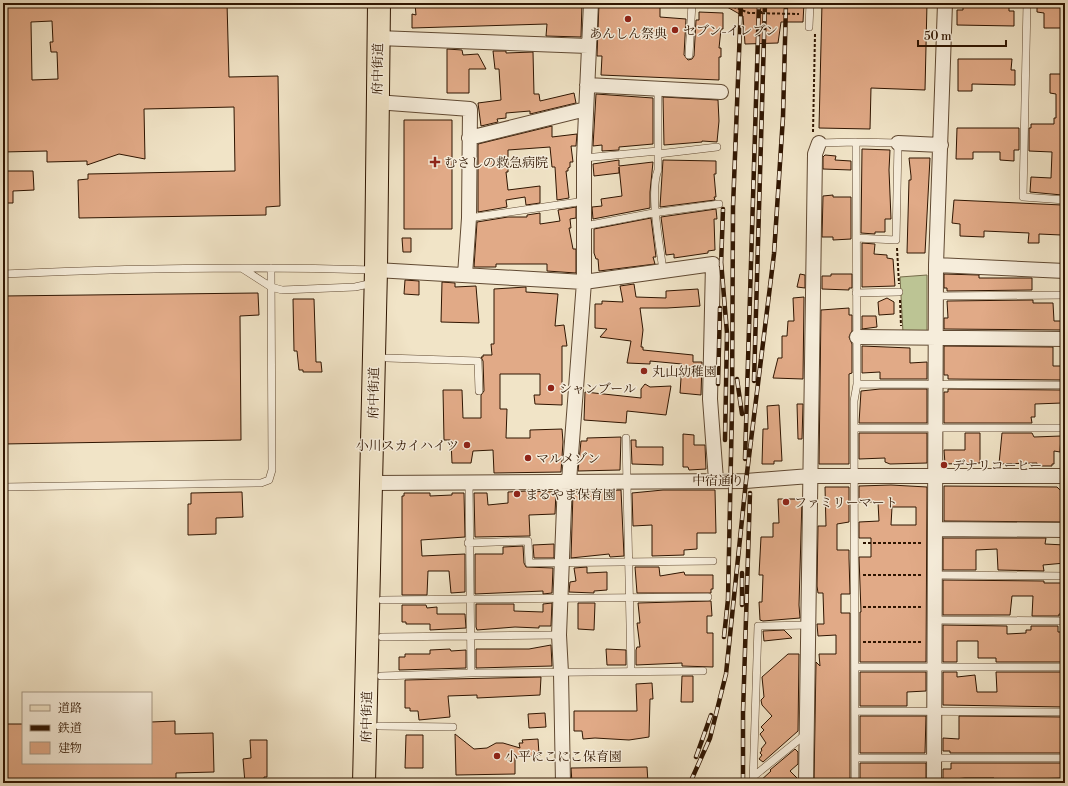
<svg xmlns="http://www.w3.org/2000/svg" width="1068" height="786" font-family="'Libre Bodoni','Noto Serif JP',serif">
<style>
.green{fill:#bcc494;stroke:#766c4a}
.building{fill:#e1aa87;stroke:#2f1501;fill-rule:evenodd}
.lines{fill:none;stroke-linecap:round;stroke-linejoin:round}
.lane-casing{stroke:#604932;stroke-width:8}
.street-casing{stroke:#604932;stroke-width:16}
.primary-casing{stroke:#2f1501;stroke-width:24}
.path{stroke:#2f1501;stroke-width:2;stroke-dasharray:3 2;stroke-linecap:butt}
.lane{stroke:#f6eddb;stroke-width:7}
.street{stroke:#f6eddb;stroke-width:14}
.primary{stroke:#f1e4c7;stroke-width:22}
.rail-casing{stroke:#2f1501;stroke-width:4.5}
.rail{stroke:#f6eddb;stroke-width:3;stroke-dasharray:9;stroke-linecap:butt}
.path-bridge{stroke:#2f1501;stroke-width:2;stroke-dasharray:3 2;stroke-linecap:butt}
.poi-dot{fill:#8f2418;stroke:#f6eddb;stroke-width:1.5}
.labels{text-anchor:middle;stroke-width:3;stroke-linejoin:round;paint-order:stroke}
.poi-label{font-size:13px;fill:#2f1501;stroke:#f6eddb;text-anchor:start}
.street-label{font-size:13px;fill:#2f1501;stroke:#f6eddb}
</style>
<rect width="100%" height="100%" fill="#f1e4c7"/>
<filter id="stains"><feTurbulence type="fractalNoise" baseFrequency=".005" numOctaves="4"/><feColorMatrix values="0 0 0 0 .2 0 0 0 0 .09 0 0 0 0 .02 0 0 0 .5 -.17"/></filter>
<radialGradient id="worn" r=".72"><stop offset=".6" stop-color="#630" stop-opacity="0"/><stop offset="1" stop-color="#630" stop-opacity=".3"/></radialGradient>
<path class="green" d="M927,275V333H903L900,277Z"/>
<path class="building" d="M3,3H227L229,77L278,76L280,206L266,207V215L79,218L78,180L88,179V174L235,171L234,107L144,109L145,159L119,154L87,165V161L47,162V151L3,152ZM52,21L53,42H50L51,52H57L58,79L32,80L31,22Z
M415,3H582L581,37L546,36L547,24L412,28V14L416,15Z
M599,3H644V6H660V17L686,19L684,55L688,60L692,59L694,56L696,20H699V12L723,13V29H721L719,48H721V57H719V80L601,75L602,56H597Z
M720,3H804L803,22H781L778,43L745,44L743,16Z
M822,3H927L925,90L871,88L870,129L819,128Z
M963,3H1009V11H1014V26L957,25V10H963Z
M1037,3H1065V28H1044V13L1037,12Z
M447,49L462,50L463,55L478,54L486,69H469V93H447Z
M493,51H506V53L533,52L534,94H539L540,101L574,93L576,103L530,114V111L506,113V118L497,119L498,122L481,126L478,103L501,100L499,69H495Z
M958,59H1012L1011,70H1015V85L972,84V91H958Z
M1050,74H1065V173L1062,195L1030,192L1031,177L1051,178L1052,152L1029,151V128H1031V124H1054V118H1056V94L1050,93Z
M596,94L653,98V144L619,147V150L602,151V145L593,146Z
M663,97L718,100L719,121L717,142L702,141V142L664,145Z
M404,120H452V229H404Z
M552,126V137L577,134L576,146H571L573,162H570V167L568,168V171H566L569,198L557,200L555,167H552L550,147L508,150V172H506L508,190L540,186V203L526,205L525,197L506,200L507,207L478,212V144Z
M957,128H1019V150H1014V161L1000,160V152H973V159H956Z
M862,149L890,150L889,170L891,219H885V232H875V234L861,233Z
M825,155L836,156L835,160L851,161V170L823,169V157Z
M909,158H930L925,253H907L909,180H911V176Z
M619,160V166L653,162L650,192V208L593,219L592,207L602,206L601,199L622,196L619,167V173L594,176L593,164Z
M663,160L716,161V174H714L716,197H714L715,200L660,207Z
M3,171H33L34,190L13,191V203H3Z
M833,195V197H851V239L833,240V237H822L823,196Z
M954,200L1062,205L1061,235L1039,234V243H1028L1029,233L984,231V237L960,236V224L952,223Z
M576,207V218L570,219L571,228H569L573,249H576V273L547,271V264H496V267H474L477,222L508,217H527V215L540,213V224L560,221L558,210Z
M716,209L717,219H714L715,250L708,251V253L674,258V254L666,255L661,217Z
M651,218L656,257H653L655,264L599,271L598,259H596L594,253V229Z
M402,238H411V252H403Z
M862,243L875,244L874,254L887,255V258L893,259L895,286L862,287Z
M800,274L805,275V288L797,287Z
M831,274H852V288H849V290L822,289V276H831Z
M944,274L979,275V278H1032V290L947,291V288H944Z
M405,280L419,281V295L404,294Z
M442,282L455,283V287L476,286L479,323L441,322Z
M634,284L636,297L666,298V291L698,289L700,306L667,308H640L643,330L641,347H643V350L693,355V362H702L701,395L680,393L682,364L650,361V364L627,363L631,341L600,337L607,329L595,328V304H602V301L623,302L620,286Z
M526,287V292L558,294L555,326L564,325L567,346H562V405L535,404L534,395H540V374H500V409H507L506,438H530V430L562,429L563,442L561,472L494,473L493,450L473,451L471,463H452L451,440H444L443,390H462L463,418H481V395L484,391L483,361L481,357H483V355H492L491,344H494V289Z
M258,293L259,315L240,316L241,440L3,444V296Z
M804,297L803,379L773,378L778,358H782V336H787L788,321H794L793,298Z
M887,298L894,302V314L879,315L878,302Z
M293,299H314L316,362H321L322,372H303V370H299L297,351H294Z
M1033,300V303H1053L1054,321H1063V330L944,329V318H948L947,301Z
M849,308V315H852V331L849,337L852,344V373L849,374V464H819L821,310Z
M862,316H876L877,327L862,329Z
M862,346L910,348V363L927,362V379H880V372L862,373Z
M944,346L1053,347V366H1063V380L948,379V375H944Z
M645,384L650,387L671,386L666,415L627,411L626,423L584,420L585,392L641,398V389Z
M880,389H927V423H859L861,391Z
M948,389L1061,390L1062,403L1035,404V417H1031L1032,423H944V392H948Z
M797,404H803L802,439H798Z
M779,405L782,461H774V464H762L763,429H768L767,406Z
M859,433H927V463L890,464L885,462V458L859,459Z
M965,433H980V463L945,464L944,450H965Z
M1002,433H1032L1034,437L1061,436L1060,452L1054,451V464H1052V466H1037V463L999,464Z
M683,434L694,435V445H705L706,469L689,470L688,467H683Z
M621,437L620,470L578,471L581,441H587V438Z
M631,440H636V447H663V465L632,464Z
M891,485L927,487L926,662H860V612H861L859,557H871V538H859V522L879,521L878,502H859V486ZM892,507H916V525H891Z
M944,486L1057,487L1065,495V522L944,521Z
M825,487H849V522L837,524V550H849V558L850,594H841V613H850V783H814L816,662L820,666L819,654H836V635L818,636L817,624H824L823,593H818L817,586L818,526H826Z
M621,490L624,556L610,557L609,554L571,558L573,492Z
M663,490H715L716,533H697V549L684,550V555L652,556V525L633,526L632,493Z
M526,491L556,492L555,514L529,515L530,536L475,537L474,493H487L488,505L508,503V492Z
M242,492L243,517L216,518V534L188,535V504H191V493Z
M404,493H430V496L452,495V493H464L465,537L421,540L422,556L465,554V592L451,593L449,571H428L427,595H402V496H404Z
M778,499H802L799,605L800,618L763,621L760,620L759,602H762L763,575H759L761,537H773V523H779Z
M943,538H1046L1045,544L1065,545V563L1043,565L1044,571L998,570L997,549L976,550V570H943Z
M554,544V558H534L533,545Z
M523,546L524,563L526,567L553,568L552,593L543,594V591L475,594V554H503V547Z
M587,567V573L607,572V590L594,591V593L569,592L570,582L576,581L574,568Z
M635,567H659L660,576L684,572L685,575H713V589H711V593H637Z
M943,580L1044,581V583H1065V614H1059V616H1032L1033,596H1012L1010,615H943Z
M711,601L712,616H707V633H713V667L682,666V663L636,665V650L637,647H640L637,623H640L638,603Z
M552,603L551,626H539V628L515,627L477,630L476,627V604H514V611L543,612V604Z
M578,603H595L594,630L578,629Z
M402,605H426L427,608L437,607V614H465L466,628L430,630V624H406V622H402Z
M943,625L1007,626V634L1026,633V630H1031V626H1058V632H1065V662H996V658H978V641H957V662H943Z
M784,630L792,638L764,641L763,631Z
M551,645L552,666L476,668V649H529Z
M450,649L451,651L466,650V668L399,670V657H405V654H430V650Z
M606,649L626,650V665H607Z
M788,654H799L798,731L763,762L759,759L762,755L760,753L762,750L761,749L766,743L760,734L764,730L761,727L772,716L762,705L761,700L764,697L762,677Z
M860,672H926V691L907,692V706H860Z
M943,672H957V677L975,675L977,692H997L996,672H1065V707L943,705Z
M682,676H693V702H681Z
M541,677L540,695L477,698V695L448,696L450,717L419,720L418,711H410V708H405V680Z
M652,683L653,699H650L649,737L629,740L595,738L583,739L582,731H574V711H637L636,684Z
M545,713L546,727L529,728L528,714Z
M860,716H926L925,753H860Z
M959,716L1065,717V753H950V751H943V738L959,739Z
M175,721V734L213,733L214,772L176,773V783H3V724H23V763H151V722Z
M455,734L474,749L487,748L496,743H503L520,748L519,743H523L522,740L538,739L539,754L541,755L515,758V774L456,775Z
M406,735H423V768H405Z
M250,740H267V777H264V783H245L243,759L251,758Z
M795,749L798,752V764L790,771L798,779V783H758L771,771L770,770Z
M860,763H926V783H895V779H874L873,783H860Z
M951,763H1065V778L994,780V778H965L943,780V769H951Z
M647,767L648,783H572L571,768Z"/>
<g class="lines">
<g class="lane-casing">
<path id="lane" d="M1027,3L1023,197L1065,200
M809,27L810,3
M689,55L692,3
M658,89V170C649,193 660,245 663,271
M819,143L856,142
M658,154L717,147
M584,158L658,151
M469,218L585,201
M585,226L653,213L719,204
M243,269L271,287L282,290L355,287L373,283
M3,274C126,268 250,266 374,270
M856,293L899,292
M936,296L1065,295
M387,358L478,361L479,391
M857,384L1065,385
M856,428H1065
M626,438L631,671
M469,482L471,673
M3,487L261,483L269,480L272,470L271,268
M468,543L528,541L529,563L713,561
M936,575L1065,576
M382,600L708,597
M935,620L1065,621
M382,637L559,635
M855,667H1065
M381,676L471,673L703,671
M855,711L1065,712
M379,726L453,727
M855,758H1065
M754,776L806,734
M753,783L758,626L809,625
M855,783L854,401L857,384L856,142L898,143L896,240L856,238"/>
</g>
<g class="street-casing">
<path id="street" d="M378,38L588,46
M587,85L721,92
M376,102L470,109L469,218L465,275
M469,138L586,109
M898,143L941,145
M936,265L1065,271
M376,270L584,282L713,264L710,399L716,480
M857,337L1065,339
M569,481L584,282V158L591,3
M372,483L746,481L810,476H1065
M936,529L1065,530
M563,783L561,673L559,635L565,481
M806,783L815,154L819,143
M934,783L936,265L945,3"/>
</g>
<g class="primary-casing">
<path id="primary" d="M364,783L376,270L379,3"/>
</g>
<path class="path" d="M761,14V10
M813,132L815,34
M897,248L899,284
M900,300L901,326
M863,543H922
M863,575H922
M863,607H922
M863,642H922"/>
<use href="#lane" class="lane"/>
<use href="#street" class="street"/>
<use href="#primary" class="primary"/>
<g class="rail-casing">
<path id="rail" d="M721,261L727,333L725,440
M721,266L723,209
M737,379L742,414
M754,381L765,3
M718,384L720,308
M745,459L759,3
M742,605V573
M724,637L728,599L732,409L733,207L741,3
M696,757L711,715
M690,783L710,738L726,674L746,481L774,254L783,117L786,3
M743,783V713L750,493"/>
</g>
<use href="#rail" class="rail"/>
<path class="path-bridge" d="M724,3L749,13L799,14"/>
</g>
<g class="poi-dot">
<circle cx="628" cy="19" r="4"/>
<circle cx="675" cy="30" r="4"/>
<path d="M433 156h4v4h4v4h-4v4h-4v-4h-4v-4h4z"/>
<circle cx="644" cy="371" r="4"/>
<circle cx="551" cy="388" r="4"/>
<circle cx="467" cy="445" r="4"/>
<circle cx="528" cy="458" r="4"/>
<circle cx="944" cy="465" r="4"/>
<circle cx="517" cy="494" r="4"/>
<circle cx="786" cy="502" r="4"/>
<circle cx="497" cy="756" r="4"/>
</g>
<g class="labels">
<g class="poi-label">
<text x="683" y="35">セブン-イレブン</text>
<text x="628" y="38" text-anchor="middle">あんしん祭典</text>
<text x="444" y="167">むさしの救急病院</text>
<text x="652" y="376">丸山幼稚園</text>
<text x="559" y="393">シャンブール</text>
<text x="459" y="450" text-anchor="end">小川スカイハイツ</text>
<text x="536" y="463">マルメゾン</text>
<text x="952" y="470">デナリコーヒー</text>
<text x="525" y="499">まるやま保育園</text>
<text x="794" y="507">ファミリーマート</text>
<text x="505" y="761">小平にこにこ保育園</text>
</g>
<g class="street-label">
<text transform="translate(377 69) rotate(-89)" y="5">府中街道</text>
<text transform="translate(373 393) rotate(-89)" y="5">府中街道</text>
<text x="718" y="485">中宿通り</text>
<text transform="translate(366 717) rotate(-89)" y="5">府中街道</text>
</g>
</g>
<rect width="1068" height="786" fill="none" stroke="#f1e4c7" stroke-width="16"/>
<rect x="4" y="4" width="1060" height="778" fill="none" stroke="#2f1501" stroke-width="2"/>
<rect x="8" y="8" width="1052" height="770" fill="none" stroke="#2f1501"/>
<rect x="22" y="692" width="130" height="72" fill="#f6eddb" stroke="#a69784"/>
<rect x="30" y="705" width="20" height="6" fill="#f1e4c7" stroke="#a69784"/>
<text x="58" y="712" font-size="12" fill="#2f1501">道路</text>
<rect x="30" y="725" width="20" height="6" fill="#2f1501" stroke="#a69784"/>
<text x="58" y="732" font-size="12" fill="#2f1501">鉄道</text>
<rect x="30" y="742" width="20" height="12" fill="#e1aa87" stroke="#a69784"/>
<text x="58" y="752" font-size="12" fill="#2f1501">建物</text>
<path d="M918 40v6h88v-6" fill="none" stroke="#2f1501" stroke-width="2"/>
<text x="924" y="40" font-size="12" fill="#2f1501" stroke="#f6eddb" stroke-width="3" paint-order="stroke">50 m</text>
<rect width="100%" height="100%" filter="url(#stains)"/>
<rect width="100%" height="100%" fill="url(#worn)"/>
</svg>
